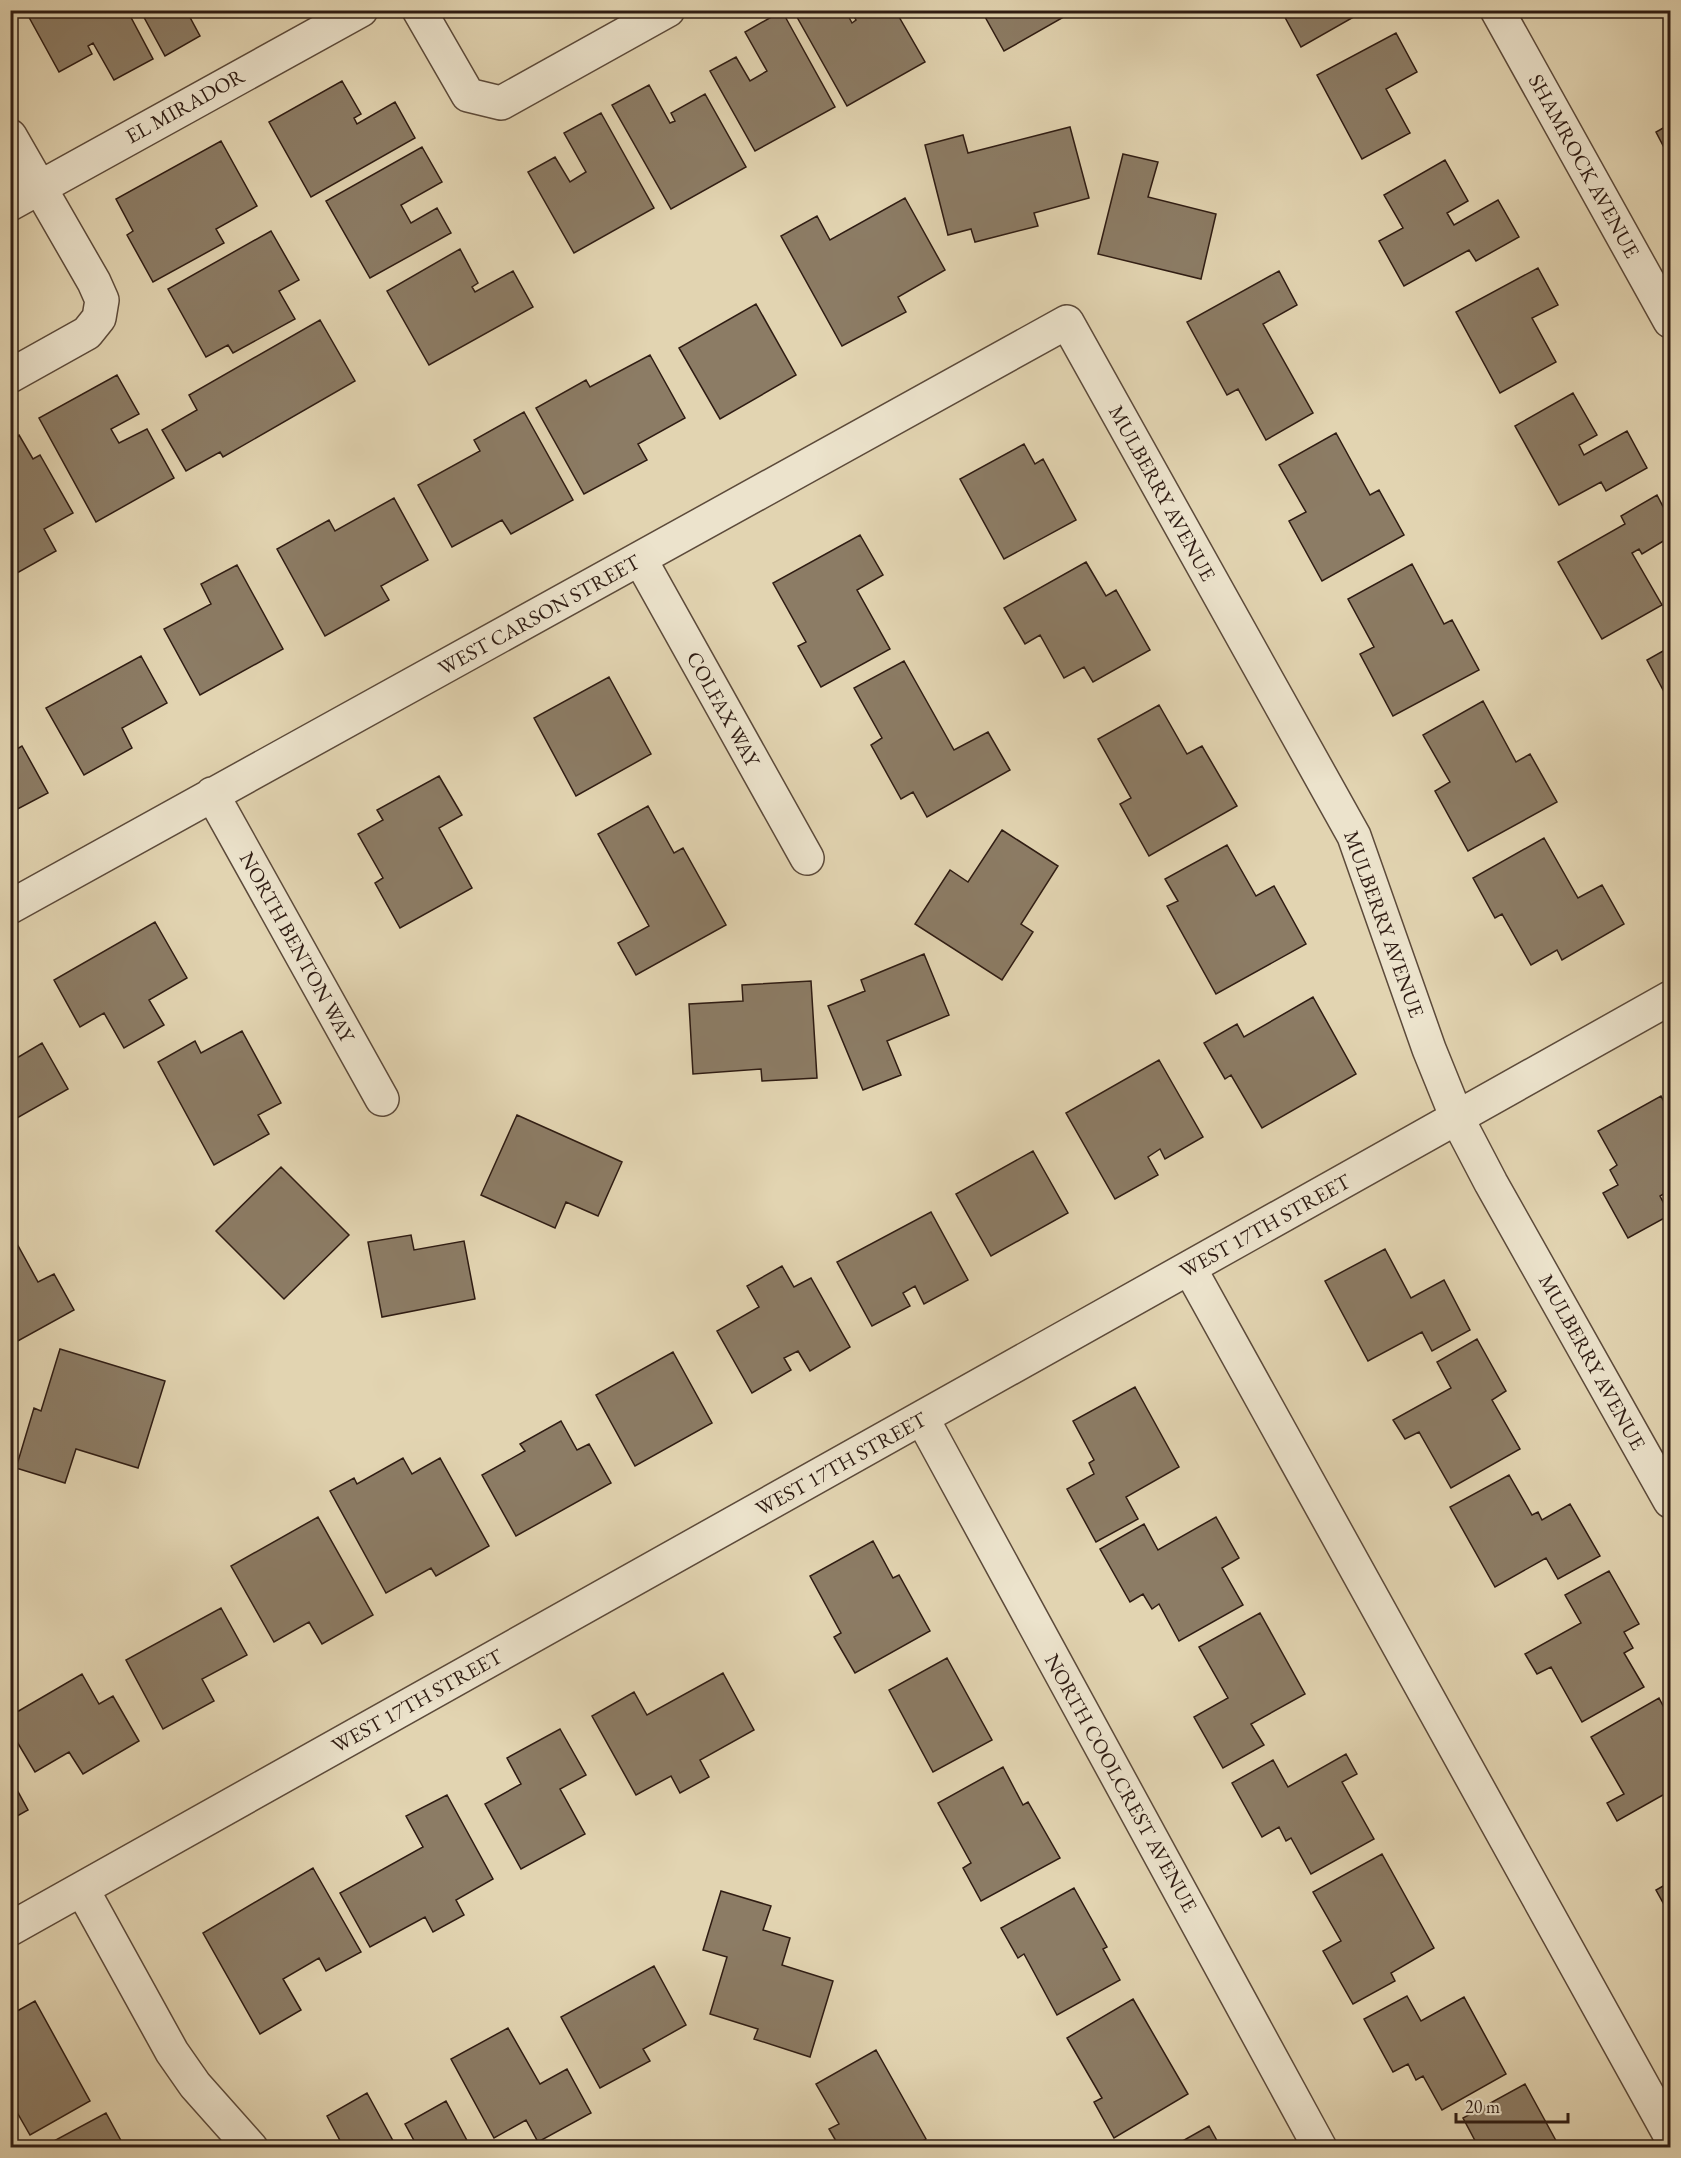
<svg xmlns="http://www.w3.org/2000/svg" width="1681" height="2158" font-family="'EB Garamond',serif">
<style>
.building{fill:#8c7c65;stroke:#2f1c13;stroke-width:1.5}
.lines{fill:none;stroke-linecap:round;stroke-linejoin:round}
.minor-casing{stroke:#5c4a3a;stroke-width:36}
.minor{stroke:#ece3cc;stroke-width:33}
.labels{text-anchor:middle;stroke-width:5;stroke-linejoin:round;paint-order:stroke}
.street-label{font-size:21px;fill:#2f1c13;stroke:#ece3cc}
</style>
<rect width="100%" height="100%" fill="#e2d4b1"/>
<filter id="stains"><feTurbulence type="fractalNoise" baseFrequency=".00333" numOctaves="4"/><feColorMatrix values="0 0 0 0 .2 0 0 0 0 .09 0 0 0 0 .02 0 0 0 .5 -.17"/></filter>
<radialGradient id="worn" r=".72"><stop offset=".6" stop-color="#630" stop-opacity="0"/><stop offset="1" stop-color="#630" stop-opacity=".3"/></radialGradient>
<path class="building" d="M25,10H127L153,59L114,80L93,43L88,46L92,54L59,72Z
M140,10H186L200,36L165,56Z
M793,10H845L852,23L856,20L852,13L856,10H895L925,62L847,106Z
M992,10H1076L1004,51L984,15Z
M1281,10H1366L1301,47Z
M782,11L835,107L755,151L710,71L736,57L750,81L767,71L745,32Z
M1396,33L1417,72L1386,89L1410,133L1362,159L1317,75Z
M342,81L361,114L354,118L357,124L395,102L415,138L311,197L269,122Z
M649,85L670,123L675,121L671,113L705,94L746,167L671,209L612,105Z
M601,113L654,208L574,253L528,172L555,157L570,182L586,172L564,133Z
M1670,124V159L1656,132Z
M1070,127L1089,198L1034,213L1038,226L975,242L971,229L948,235L925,145L963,135L968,153Z
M221,141L257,206L216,229L224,243L153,282L127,235L133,231L116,199Z
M422,147L442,182L401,205L411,223L437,208L451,233L370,278L326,201Z
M1123,154L1158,162L1148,197L1216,214L1201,279L1098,254Z
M1445,160L1468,201L1447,213L1454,225L1498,200L1519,237L1476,261L1469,250L1404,286L1379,241L1403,228L1384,195Z
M905,198L945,270L898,297L906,312L842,346L781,236L817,216L830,240Z
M271,231L299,280L279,291L295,319L233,353L228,345L206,357L168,289Z
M460,249L478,283L472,287L475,292L513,271L533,307L429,365L387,291Z
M1538,268L1558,305L1532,318L1556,362L1500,393L1456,312Z
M1279,271L1297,305L1263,324L1313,413L1266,440L1238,389L1227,395L1187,322Z
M756,304L796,375L720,419L679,348Z
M320,320L355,381L223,457L220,452L186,471L162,430L197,410L189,395Z
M650,355L685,418L638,444L647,460L584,494L536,408L586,380L590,387Z
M117,375L139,414L111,429L119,443L147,429L174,478L96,522L39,418Z
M1573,393L1597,435L1579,445L1584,455L1627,431L1647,468L1606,491L1601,482L1559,505L1515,426Z
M524,412L573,500L511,534L502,520L452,547L418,485L480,451L474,440Z
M1336,433L1370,495L1379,490L1404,535L1322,581L1289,521L1306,512L1279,465Z
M19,435L33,459L40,455L73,513L44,529L56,551L10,577V440Z
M1024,444L1035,464L1043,459L1076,520L1004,559L960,479Z
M1657,495L1670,520V537L1642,554L1639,549L1632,553L1662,605L1602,639L1558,562L1625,524L1621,516Z
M394,498L428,560L381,586L389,600L325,636L277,549L329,520L335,531Z
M860,535L883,575L857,590L890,649L821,687L798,646L806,642L773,583Z
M1086,562L1106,596L1116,590L1150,650L1093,682L1084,667L1064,678L1040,635L1025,644L1004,608Z
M1412,564L1444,624L1452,620L1479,670L1393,716L1360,654L1374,647L1348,599Z
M237,565L283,649L200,695L164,629L211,604L201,584Z
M1670,647V703L1647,660Z
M141,656L167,703L122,728L132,748L84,775L46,708Z
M904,661L954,750L988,732L1010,770L927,817L913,792L901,799L871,745L882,738L854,688Z
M609,677L651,754L576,796L534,718Z
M1483,701L1516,762L1530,754L1557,802L1468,851L1435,791L1450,782L1423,735Z
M1159,705L1187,754L1202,746L1237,806L1149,856L1120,804L1131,798L1098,739Z
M22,746L48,793L10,813V753Z
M439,776L462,815L439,828L472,888L400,928L375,883L383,878L358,834L383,820L377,810Z
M648,806L674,853L683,848L726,925L636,975L618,943L649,926L598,834Z
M1002,830L1058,866L1021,924L1033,932L1002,980L915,924L950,870L968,882Z
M1544,838L1578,898L1602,885L1624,924L1562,960L1557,950L1531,965L1502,914L1495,918L1473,878Z
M1227,845L1256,896L1274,886L1306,944L1216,994L1167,906L1178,901L1165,879Z
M155,922L187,978L149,1000L164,1025L124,1048L104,1013L80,1027L54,980Z
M924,954L949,1015L887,1041L901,1075L863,1090L828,1006L865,991L861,980Z
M811,981L817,1078L762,1081L761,1069L693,1074L689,1004L743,1001L742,985Z
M1313,997L1356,1074L1262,1128L1231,1075L1225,1079L1204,1043L1237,1024L1244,1037Z
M242,1031L281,1103L258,1115L269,1134L214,1165L158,1062L195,1041L201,1053Z
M42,1043L68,1089L10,1122V1062Z
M1159,1060L1203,1137L1165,1159L1160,1149L1148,1157L1158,1175L1115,1199L1066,1113Z
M1661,1096L1670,1114V1190L1660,1196L1670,1215L1628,1238L1603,1193L1618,1185L1610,1170L1617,1165L1598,1131Z
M517,1115L622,1162L598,1216L566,1202L555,1228L481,1195Z
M1033,1151L1068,1213L991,1256L956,1194Z
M281,1167L349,1235L284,1299L216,1231Z
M931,1212L968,1280L924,1304L915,1286L903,1293L910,1306L872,1326L837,1262Z
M10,1231L38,1282L54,1274L74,1310L16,1342L10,1332Z
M411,1235L414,1250L464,1241L475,1299L382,1317L368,1242Z
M1385,1249L1411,1298L1444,1280L1470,1330L1432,1351L1422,1332L1368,1361L1325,1281Z
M782,1266L794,1287L811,1278L850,1347L810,1371L798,1351L784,1358L791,1370L752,1393L717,1331L759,1307L747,1286Z
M1477,1339L1506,1391L1492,1400L1520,1449L1451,1488L1419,1432L1405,1439L1393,1420L1451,1388L1437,1362Z
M60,1349L165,1381L138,1468L76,1449L65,1483L16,1468L34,1408L41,1411Z
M673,1352L712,1423L635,1466L596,1395Z
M1135,1387L1179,1467L1126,1497L1138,1519L1096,1542L1067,1489L1094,1474L1089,1463L1094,1460L1073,1421Z
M561,1421L577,1450L589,1444L611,1483L516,1536L482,1475L525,1451L520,1444Z
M403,1458L412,1474L440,1458L489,1546L436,1576L431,1568L386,1593L330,1491L354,1478L357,1484Z
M1509,1475L1532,1515L1538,1512L1542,1520L1570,1504L1600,1556L1558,1579L1546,1558L1495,1587L1450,1507Z
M318,1517L373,1615L322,1644L309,1622L274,1642L231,1566Z
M1216,1517L1239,1558L1222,1568L1243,1605L1179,1641L1159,1604L1152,1609L1143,1594L1130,1602L1100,1549L1144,1524L1158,1550Z
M873,1541L893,1578L899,1575L930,1631L855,1673L834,1637L841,1633L810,1576Z
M1609,1571L1639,1624L1624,1632L1633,1648L1624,1653L1644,1687L1582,1722L1551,1667L1537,1674L1525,1654L1581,1623L1565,1595Z
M221,1608L247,1655L202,1679L214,1701L163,1729L126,1660Z
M1260,1613L1305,1694L1251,1724L1264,1745L1223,1768L1194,1717L1228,1698L1199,1647Z
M947,1658L992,1740L933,1772L889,1690Z
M723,1673L754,1730L700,1760L709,1777L680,1793L671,1776L636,1795L592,1716L634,1692L647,1715Z
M82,1674L99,1704L113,1696L139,1741L83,1774L69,1752L35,1772L10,1730V1716Z
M1659,1698L1670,1719V1791L1617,1821L1607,1803L1624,1794L1591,1737Z
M560,1729L586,1775L560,1789L585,1834L521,1869L485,1804L521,1784L507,1758Z
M1346,1754L1357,1774L1342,1782L1374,1839L1311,1874L1291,1838L1286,1841L1279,1827L1262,1837L1232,1783L1273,1760L1288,1787Z
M1003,1767L1023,1805L1028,1802L1060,1858L981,1901L963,1868L971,1863L938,1803Z
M10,1777L28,1810L10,1820Z
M447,1795L493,1879L456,1900L464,1915L433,1932L425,1917L370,1947L340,1893L423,1847L406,1816Z
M1382,1854L1434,1948L1391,1973L1395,1981L1353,2004L1323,1951L1341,1941L1313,1892Z
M313,1868L361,1952L326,1971L319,1958L283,1979L301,2010L260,2034L203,1933Z
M1670,1882V1908L1667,1910L1656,1890Z
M1074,1888L1107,1947L1103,1949L1120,1980L1057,2015L1024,1954L1018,1958L1001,1928Z
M721,1891L771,1906L763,1930L790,1938L782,1965L833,1981L810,2057L754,2039L758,2029L710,2014L727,1957L703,1950Z
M654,1966L686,2025L643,2049L650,2061L600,2088L561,2017Z
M1407,1996L1421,2021L1464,1997L1506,2074L1442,2110L1423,2076L1416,2080L1408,2064L1393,2072L1364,2019Z
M1133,1999L1188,2094L1114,2138L1094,2102L1102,2098L1067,2038Z
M35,2001L90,2101L30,2135L10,2100V2015Z
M508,2028L540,2084L567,2069L591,2113L538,2142L526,2120L494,2138L451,2059Z
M876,2050L926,2139L911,2148H840L829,2129L839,2124L816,2084Z
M1525,2084L1560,2148H1479L1463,2118Z
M367,2093L397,2148H344L327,2116Z
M446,2101L471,2148H414L417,2146L405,2124Z
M106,2113L125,2148H52L50,2143Z
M1209,2126L1221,2148H1170Z"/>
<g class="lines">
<g class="minor-casing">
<path id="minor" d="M419,10L468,95L501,103L668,10
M1497,10L1670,321
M10,136L94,282L102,300L99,318L87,333L10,376
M10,204L361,10
M640,559L807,858
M212,794L382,1099
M10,907L1067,322L1354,836L1429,1049L1457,1118L1491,1183L1670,1501
M1190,1269L1670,2135
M922,1418L1320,2148
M82,1889L172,2052L195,2085L251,2148
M10,1929L1670,998"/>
</g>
<use href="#minor" class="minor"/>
</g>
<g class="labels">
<g class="street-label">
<text transform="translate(185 106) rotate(-29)" y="7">EL MIRADOR</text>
<text transform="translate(1584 166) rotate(61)" y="7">SHAMROCK AVENUE</text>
<text transform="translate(1162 493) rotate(61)" y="7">MULBERRY AVENUE</text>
<text transform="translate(539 615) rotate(-29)" y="7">WEST CARSON STREET</text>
<text transform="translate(723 709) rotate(61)" y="7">COLFAX WAY</text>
<text transform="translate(1384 924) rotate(70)" y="7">MULBERRY AVENUE</text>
<text transform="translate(297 947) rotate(61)" y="7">NORTH BENTON WAY</text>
<text transform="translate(1265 1226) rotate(-29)" y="7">WEST 17TH STREET</text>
<text transform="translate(1592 1362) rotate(61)" y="7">MULBERRY AVENUE</text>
<text transform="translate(841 1464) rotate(-29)" y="7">WEST 17TH STREET</text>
<text transform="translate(417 1701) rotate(-29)" y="7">WEST 17TH STREET</text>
<text transform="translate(1121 1783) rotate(61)" y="7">NORTH COOLCREST AVENUE</text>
</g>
</g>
<rect width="1681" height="2158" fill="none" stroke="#e2d4b1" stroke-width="36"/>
<rect x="12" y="12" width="1657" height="2134" fill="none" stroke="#2f1c13" stroke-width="3"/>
<rect x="18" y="18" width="1645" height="2122" fill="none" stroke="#2f1c13" stroke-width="1.5"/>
<path d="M1456 2113v9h112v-9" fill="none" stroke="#2f1c13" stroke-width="3"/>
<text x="1465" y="2113" font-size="18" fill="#2f1c13" stroke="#ece3cc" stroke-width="4.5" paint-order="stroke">20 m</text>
<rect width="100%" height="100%" filter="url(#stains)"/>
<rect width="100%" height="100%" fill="url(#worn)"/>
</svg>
